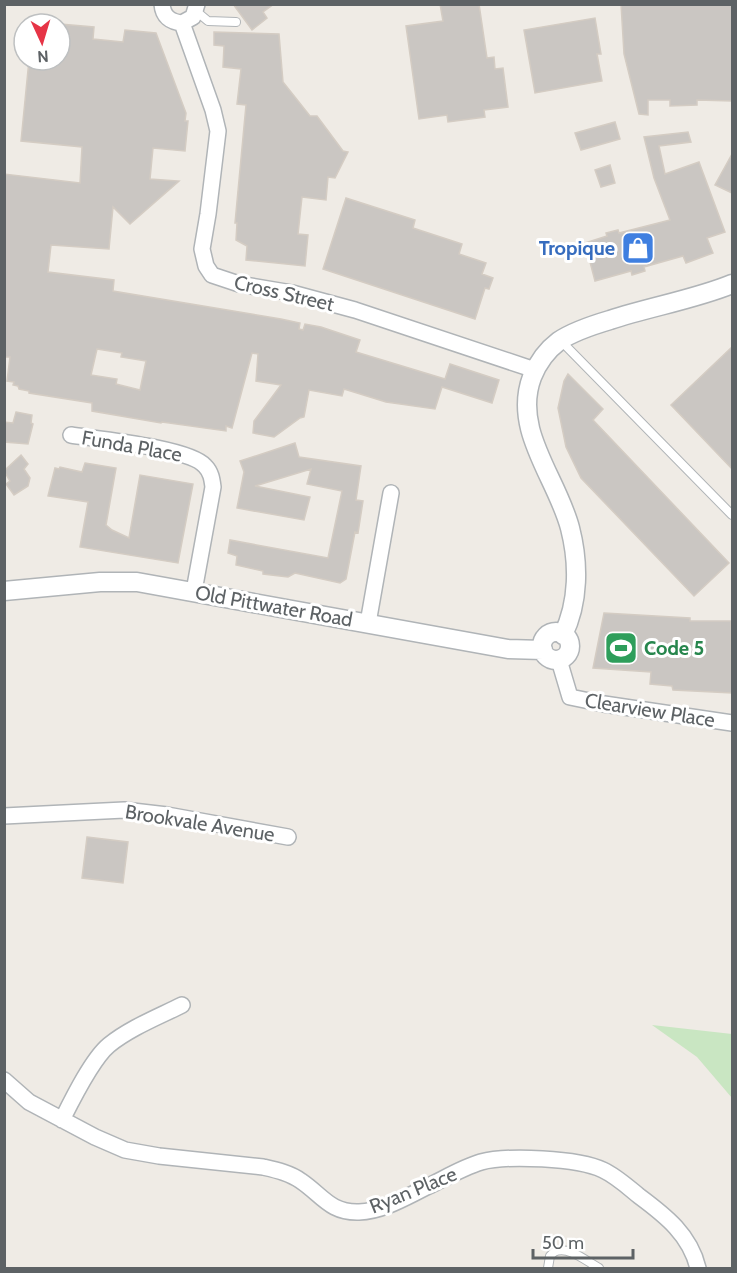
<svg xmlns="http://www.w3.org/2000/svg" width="737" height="1273" font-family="Cabin,sans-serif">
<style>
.green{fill:#c9e6c2}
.building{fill:#cac6c2;stroke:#d4ccc3;stroke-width:1.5;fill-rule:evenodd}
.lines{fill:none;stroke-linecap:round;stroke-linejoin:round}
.service-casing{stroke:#b0b4b7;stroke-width:10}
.minor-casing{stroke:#b0b4b7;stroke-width:18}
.tertiary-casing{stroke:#b0b4b7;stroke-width:21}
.service{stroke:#fff;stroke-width:8}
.minor{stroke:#fff;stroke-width:15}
.tertiary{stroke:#fff;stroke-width:18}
.labels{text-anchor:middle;stroke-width:6;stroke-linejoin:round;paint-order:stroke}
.shop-label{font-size:20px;font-weight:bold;fill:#366cbe;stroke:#fff;text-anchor:end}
.street-label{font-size:20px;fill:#5d6265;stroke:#fff}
.leisure-label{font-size:20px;font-weight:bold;fill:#27864d;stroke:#fff;text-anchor:start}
</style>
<rect width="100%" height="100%" fill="#efebe5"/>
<path class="green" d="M652,1025L732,1034V1098L697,1057Z"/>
<path class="building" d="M233,4H274L263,12L267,18L252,30Z
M440,4H479L487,58L494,57L495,69L503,68L508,107L484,110L485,117L448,122L447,115L419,119L406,26L443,21Z
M621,4H732V101L697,100V105L670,106V100H648V115L639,114L624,54Z
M595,18L601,54H597L602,81L535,93L524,30Z
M60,24L94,27L93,39L123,42L125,30L156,33L186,113L185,121H188L185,151L153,148L150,179L179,181L130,224L113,207L109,249L51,245L48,272L114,280L113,291L281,319L300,323L299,329L303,330L305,324L321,327L360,340L356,352L445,379L450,364L499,380L492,403L442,387L435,409L386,402L344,389L342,396L309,390L304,417L300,418L274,437L253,433L254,421L281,385L256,381L258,354L252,353L232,428L226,426V431L162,422L161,423L92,411V403L29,393V391L19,389L18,386L13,385L14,382L7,381L10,357H4V174L80,183L82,147L21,141L29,60H60ZM97,349L122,353L121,357L146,361L140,390L116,384L117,379L91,375Z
M214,32L279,34L283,82L310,116H317L343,151L348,152L335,178L328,177L326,200L302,197L298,234L308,235L305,266L246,260L247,246L236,240L237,223H235L246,105L237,104L241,69L223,67L224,46L214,45Z
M615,122L620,139L581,150L575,133Z
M688,132L691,142L659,146L665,174L699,162L725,232L707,238L713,253L686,263L683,256L644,267L645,271L632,275L631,271L595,281L585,243L607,236L606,233L618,230L619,233L670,220L654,178L644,137Z
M732,154V193L715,185Z
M610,165L615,183L601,187L595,170Z
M346,198L415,220L413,228L462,244L459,254L486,263L482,274L493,278L489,289L485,288L475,319L323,269Z
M732,347V469L671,405Z
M568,374L603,409L593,420L729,563L694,596L581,478L566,447L558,408L564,381Z
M16,412L32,415L31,423L33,424L28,444L4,442V422L13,423Z
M295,443L299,457L361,466L356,500L363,501L358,533L355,532L346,579L340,583L295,573L288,577L263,574V571L236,565L237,556L228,553L230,540L328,558L342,491L307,484L311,469L255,486L310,497L304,520L237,508L244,472L240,461Z
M21,455L28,464L24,469L30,478L28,486L14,495L6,484L10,481L4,471Z
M85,463L116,468L106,525L112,530L129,538L140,475L193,484L178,563L80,547L88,502L48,496L55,468L59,469L60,467L82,472Z
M604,613L690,618V621H731L732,693L673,690L672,686L650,684L651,672L593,668Z
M87,837L128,842L123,883L82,878Z"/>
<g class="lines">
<g class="service-casing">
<path id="service" d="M196,11L208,21L236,22
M561,341L732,515
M548,1268L550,1256L554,1252C568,1245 586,1261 599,1268"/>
</g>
<g class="minor-casing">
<path id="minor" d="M162,4C163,17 171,22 182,23L193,17L197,4
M182,23L213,110L218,131L208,214L202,249L206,266L212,275L239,284L292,293L355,310L535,370
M71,435C97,439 190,448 205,466C211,472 212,479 213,487L194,591
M368,623L391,493
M559,660L570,697L604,704L732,723
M4,816L124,810L167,815L288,837
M4,1080L29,1102L95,1137L125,1150L159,1156L263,1167C276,1170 290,1173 301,1181C322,1195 330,1213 359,1212C385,1211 409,1195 431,1185C447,1177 464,1167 481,1162C507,1155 578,1158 603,1170C616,1176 628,1187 639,1196C666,1216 690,1235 698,1268
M62,1120C72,1100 92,1059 109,1045C130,1028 158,1017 182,1005"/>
</g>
<g class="tertiary-casing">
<path id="tertiary" d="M4,591L100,582H137L508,649L543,650
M542 646a14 14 0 1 1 28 0a14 14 0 1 1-28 0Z
M563,635C579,602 579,563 570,528C557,478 512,430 532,377C538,362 547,350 559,341C574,331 593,325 610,320C649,307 696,299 732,284"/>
</g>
<use href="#service" class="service"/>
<use href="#minor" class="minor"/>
<use href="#tertiary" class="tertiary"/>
</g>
<defs>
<g id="shop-square" transform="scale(1.725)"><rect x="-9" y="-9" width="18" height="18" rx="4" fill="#3f7fe0" stroke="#fff"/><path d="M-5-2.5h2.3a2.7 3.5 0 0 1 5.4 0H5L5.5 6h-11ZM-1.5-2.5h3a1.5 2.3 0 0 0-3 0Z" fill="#fff"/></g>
<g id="stadium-square" transform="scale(1.725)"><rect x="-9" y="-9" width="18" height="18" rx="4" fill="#2e9e5b" stroke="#fff"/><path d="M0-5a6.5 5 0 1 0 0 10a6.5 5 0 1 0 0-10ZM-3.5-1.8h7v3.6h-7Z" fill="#fff"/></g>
</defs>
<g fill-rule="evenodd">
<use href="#shop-square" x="638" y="248"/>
<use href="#stadium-square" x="621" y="648"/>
</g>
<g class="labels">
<g class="shop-label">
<text x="615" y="255">Tropique</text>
</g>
<g class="street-label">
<text transform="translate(284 293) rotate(13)" y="7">Cross Street</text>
<text transform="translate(132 446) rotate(10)" y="7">Funda Place</text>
<text transform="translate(274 606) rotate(10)" y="7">Old Pittwater Road</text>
<text transform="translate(650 710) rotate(9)" y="7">Clearview Place</text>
<text transform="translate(200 823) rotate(9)" y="7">Brookvale Avenue</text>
<text transform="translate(413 1190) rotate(-22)" y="7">Ryan Place</text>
</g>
<g class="leisure-label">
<text x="644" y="655">Code 5</text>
</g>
</g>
<rect width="737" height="1273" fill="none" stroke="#5d6265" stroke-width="12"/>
<g transform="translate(42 42) rotate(176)"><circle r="28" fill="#ffffff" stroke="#bec0c1" stroke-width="1.5"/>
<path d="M0-4.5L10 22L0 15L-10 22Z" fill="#e63446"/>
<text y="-9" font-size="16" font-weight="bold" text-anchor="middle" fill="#5d6265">N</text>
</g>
<path d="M533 1249v9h100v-9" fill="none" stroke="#5d6265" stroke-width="3"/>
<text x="542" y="1249" font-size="18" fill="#5d6265" stroke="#ffffff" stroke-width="4.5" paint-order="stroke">50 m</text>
</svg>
